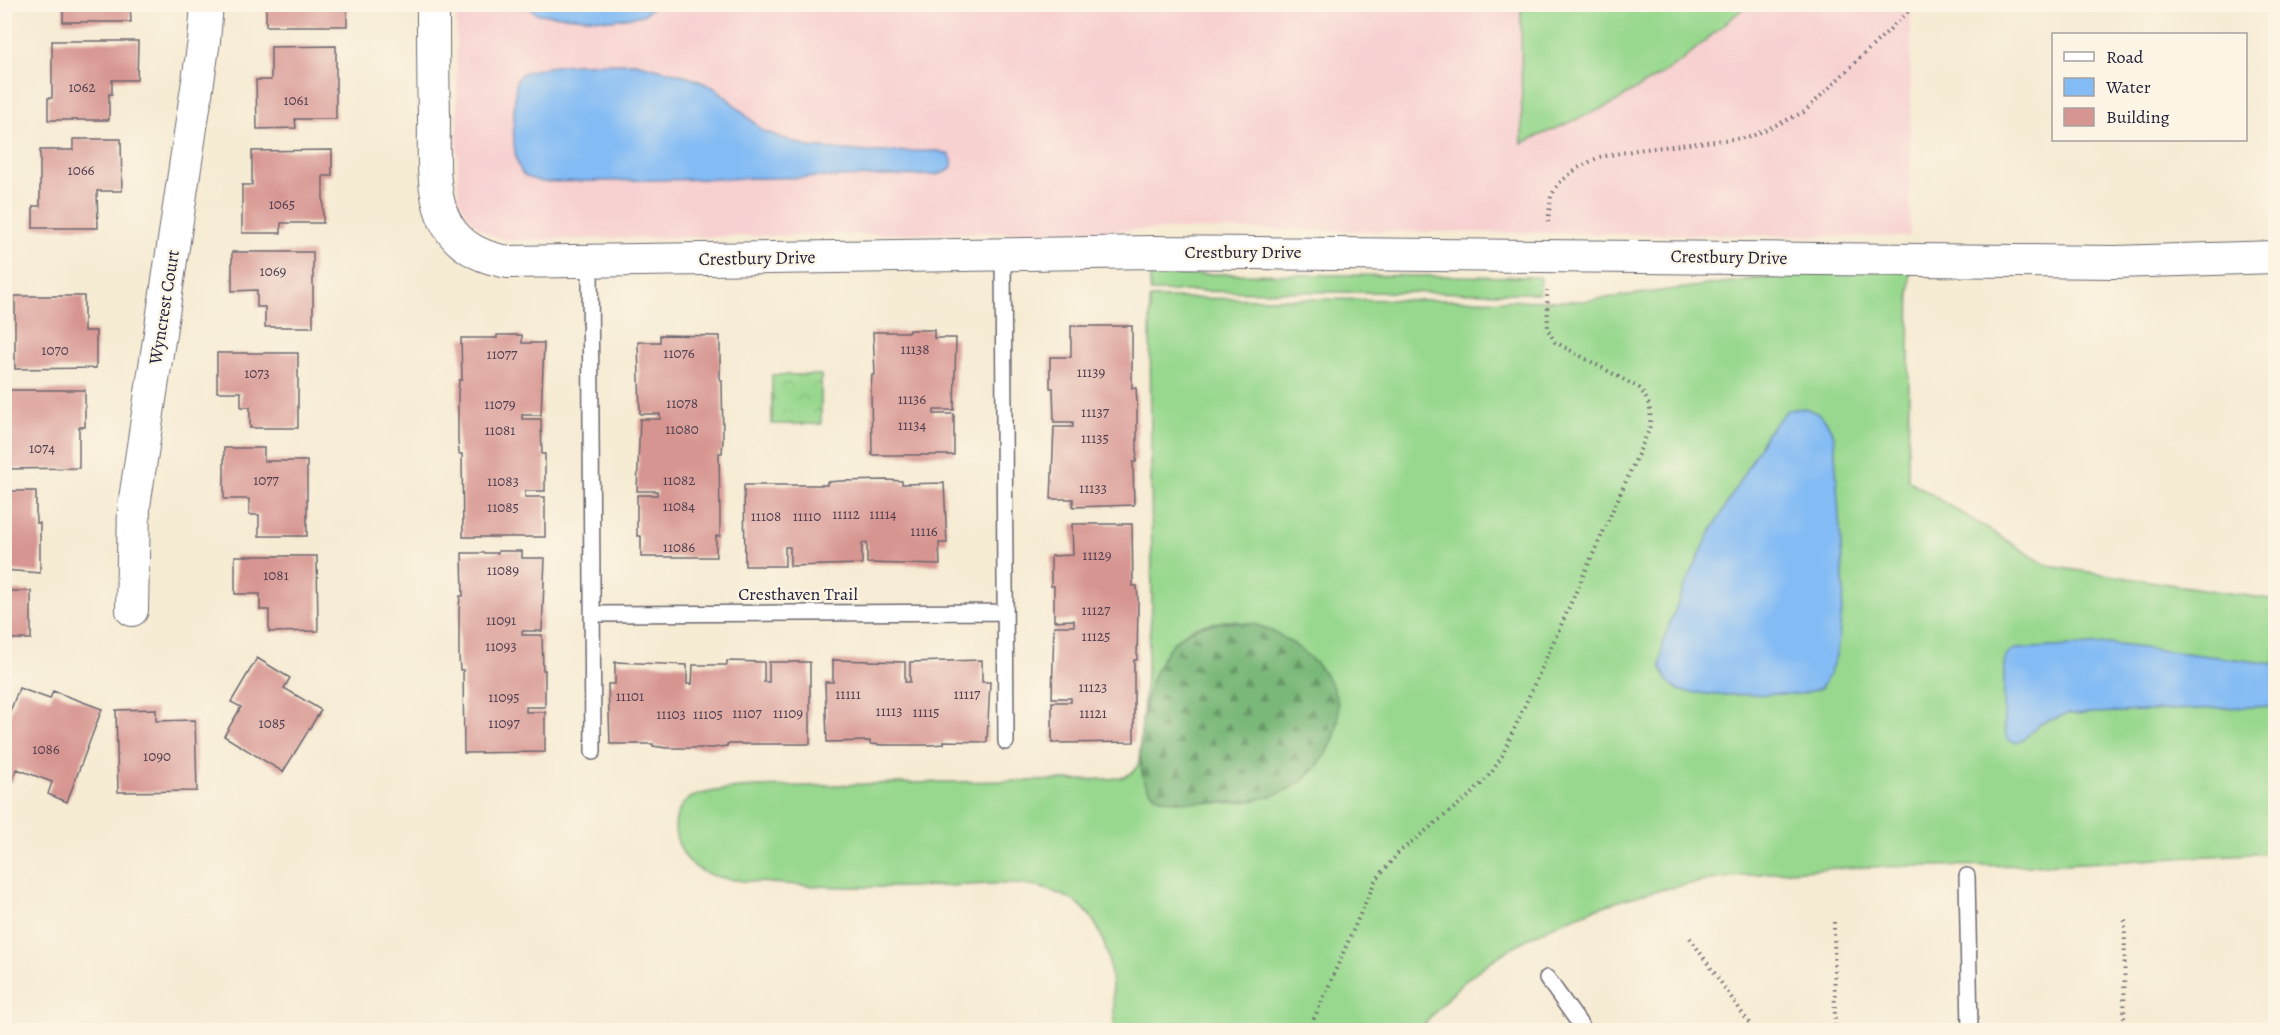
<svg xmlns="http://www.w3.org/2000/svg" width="2280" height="1035" font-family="Alegreya,serif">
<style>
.built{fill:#f7d0d0}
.grass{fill:#98d88e;stroke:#5d7d64;stroke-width:1.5}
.forest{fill:url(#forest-firs);stroke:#4e6d5a;stroke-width:1.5}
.park{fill:url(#park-crowns);stroke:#5d7d64;stroke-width:1.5}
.water{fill:#83bbf4;stroke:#526e98;stroke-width:1.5}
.building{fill:#d79591}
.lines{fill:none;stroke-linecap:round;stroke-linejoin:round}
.service-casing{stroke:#6c6870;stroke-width:18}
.minor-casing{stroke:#6c6870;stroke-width:34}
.path{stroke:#6c6870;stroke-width:4;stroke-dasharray:1.5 4.5;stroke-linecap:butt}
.service{stroke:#fff;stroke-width:15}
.minor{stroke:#fff;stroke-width:32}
.labels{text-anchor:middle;stroke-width:4.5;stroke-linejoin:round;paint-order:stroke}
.number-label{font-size:15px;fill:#4f3f50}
.street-label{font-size:18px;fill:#22223b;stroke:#fcf5e5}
</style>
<defs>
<pattern id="forest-firs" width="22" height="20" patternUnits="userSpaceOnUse" patternTransform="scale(1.5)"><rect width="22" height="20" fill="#7ab879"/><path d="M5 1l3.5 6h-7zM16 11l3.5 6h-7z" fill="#649564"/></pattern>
<pattern id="park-crowns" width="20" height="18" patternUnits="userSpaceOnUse" patternTransform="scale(1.5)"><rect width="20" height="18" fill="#98d88e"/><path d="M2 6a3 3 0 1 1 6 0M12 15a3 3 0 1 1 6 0" fill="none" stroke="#83b97b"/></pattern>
</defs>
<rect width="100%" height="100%" fill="#fcf5e5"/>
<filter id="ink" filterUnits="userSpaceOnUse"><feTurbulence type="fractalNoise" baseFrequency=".0167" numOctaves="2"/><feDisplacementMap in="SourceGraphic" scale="12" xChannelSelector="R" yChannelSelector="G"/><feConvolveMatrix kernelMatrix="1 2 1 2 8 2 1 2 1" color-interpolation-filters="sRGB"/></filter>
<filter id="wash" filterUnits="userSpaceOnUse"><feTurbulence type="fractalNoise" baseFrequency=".008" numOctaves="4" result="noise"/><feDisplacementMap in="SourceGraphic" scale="24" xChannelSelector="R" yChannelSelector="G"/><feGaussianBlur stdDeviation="1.35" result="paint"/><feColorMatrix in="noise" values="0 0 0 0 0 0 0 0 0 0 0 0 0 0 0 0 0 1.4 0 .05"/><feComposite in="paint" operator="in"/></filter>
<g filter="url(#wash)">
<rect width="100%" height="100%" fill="#f6ebd3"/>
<path class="built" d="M456,5H1911L1910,237L1189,229L508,240L492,236L478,227L468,217L458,197Z"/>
<path class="grass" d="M1521,5V4L1747,5L1678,64L1610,105L1522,143Z
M1910,259L1908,480L2048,566L2275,600V853C2194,856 2113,863 2031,865C1848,868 1629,855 1476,972C1454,988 1437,1010 1420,1030H1115C1113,991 1113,925 1074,901C1060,893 1041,887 1025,885C1001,881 967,886 942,886C885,888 828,888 771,883C750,881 724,881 704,872C683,863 668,832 679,811C682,803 690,797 698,795C734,785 775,787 812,786C880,783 947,782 1015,781C1049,780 1084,781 1119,778C1143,773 1139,759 1141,738V764L1147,787C1168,792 1192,802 1214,803C1261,805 1312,790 1332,743C1342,719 1339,695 1325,674C1318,663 1290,651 1279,645C1267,638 1253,626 1239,622C1232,619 1220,622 1212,623C1163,629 1149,683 1142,724L1152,607L1150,298L1583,301Z
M1219,274L1540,277V293L1150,291V275Z"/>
<path class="forest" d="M1221,622C1233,622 1245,622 1257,625C1287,635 1326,664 1336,696C1341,711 1338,730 1331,744C1306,800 1249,805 1195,802C1180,801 1159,803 1149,789C1132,767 1143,707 1151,683C1164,646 1181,627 1221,622Z"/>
<path class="park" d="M772,375H821V424H772Z"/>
<path class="water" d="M525,5H656L643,15L612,20L538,14Z
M635,63L687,76L717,89L763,131L808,147L869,152L939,151L950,155C957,169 948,172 935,175L542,182C536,180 529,179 524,175C508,159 515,104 516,81L521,74C558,61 596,64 635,63Z
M1804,408C1821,413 1828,420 1834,436L1844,593L1837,653L1829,675L1821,688L1802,694L1716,695L1680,691L1668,682L1661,668L1662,644L1681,595L1708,537L1767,433L1787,410Z
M2110,644L2275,664V706L2067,714L2039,724L2023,740L2016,743L2008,740L2004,725V665L2006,656L2015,649Z"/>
<g id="blocks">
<path class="building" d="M63,4H130L131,22H63Z
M266,4H347V26H266Z
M52,41H138L137,80H112V94H109V120H48V98H52Z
M336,46V119H295L296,128L257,129L256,80H271V47Z
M73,139H121L122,191H97L98,228H33V206H40V150H73Z
M332,150V176H323V223H281V233H242V185H252V151Z
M232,252H313V327H265V307H257V290L232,291Z
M15,296H84V331H96V368L15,369Z
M1071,326H1132V388H1136L1137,402V448L1136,462H1133L1134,505L1073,507V499H1051L1054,427H1073V422H1054L1053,388H1050V357H1071Z
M909,330H934V338H956L954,410H934V414H954V455H872L871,389L872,375H875L873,332H909Z
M497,335H522V343H544L541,415H522V419H541L542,454H545V491H525V497H545V537H463L462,454H459L458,440V394L459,380H462L461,338H497Z
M660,335L720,336V380H722L723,439L722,453H719L720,516V536H716V557H641V536H637V495H657V491H637L640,419H660V414H640L638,342H660Z
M217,353H298V428H250V407H241V392H217Z
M4,390H85V427H79V468L4,469Z
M224,448H264V461H307V536H259V515H249V499H224Z
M887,480L902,481V484L944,483L947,543H939L940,565L867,563V543H864L862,544V564L790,566V547H785V566H745L744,485H827V482L841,481Z
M4,491H36V523H40V573L4,570Z
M1072,524H1132L1133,586H1137L1138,600L1137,660H1134V742L1052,743V702H1071V698H1052L1054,626H1074V620L1054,621V586H1051V556L1073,555Z
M498,551H522V558H545L542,631H522V635H542L543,670H545V707H526V712H545V752L464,753L463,670H460L459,656V610L460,596H463L462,553H498Z
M235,556H317L318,631L269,632V610H260V594H235Z
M4,591H31V639H4Z
M257,658L290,678L284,688L321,710L283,772L224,736L241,707L231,702Z
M833,660L905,662V682H910V662L982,660V682H990L987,742L944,741V744L930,745H884L870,744V741L827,742L825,682H833Z
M727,661L764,662V682H769V662H810V744H727V746L713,748H666L653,746V744H610L608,684H615V662L687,665V684H692L693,665H727Z
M19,688L50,699L53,691L102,709L67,802L48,794L52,782L17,769L12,783L4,781V728Z
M156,709V721L195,720L197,791L118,792L116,710Z"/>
</g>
</g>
<g filter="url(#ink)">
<use href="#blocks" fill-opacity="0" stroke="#6c6870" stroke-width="1.5"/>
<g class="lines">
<g class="service-casing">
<path id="service" d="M1003,254L1006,742
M590,261L593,752
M592,614L1005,612
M1967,876L1970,1030
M1547,978L1584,1030"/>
</g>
<g class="minor-casing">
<path id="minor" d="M433,4C433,41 433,78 434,114C434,180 425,248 508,262L1154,252L2115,262L2276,257
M132,610L134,506L204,41L207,4"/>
</g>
<path class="path" d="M1548,222L1551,196L1559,183L1578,168L1599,157L1637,150L1750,137L1804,112L1916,4
M1834,922L1835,1030
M1690,938L1754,1030
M1309,1030L1375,881L1399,852L1474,792L1492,772L1502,756L1649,430C1652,413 1651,402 1639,388L1555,342L1548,330L1547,290
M2124,1030L2125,918"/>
<use href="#service" class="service"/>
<use href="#minor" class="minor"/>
</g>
</g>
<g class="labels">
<g class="number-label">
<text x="82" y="92">1062</text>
<text x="296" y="105">1061</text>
<text x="81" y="175">1066</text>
<text x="282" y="209">1065</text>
<text x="273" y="276">1069</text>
<text x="915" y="354">11138</text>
<text x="55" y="355">1070</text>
<text x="679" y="358">11076</text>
<text x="502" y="359">11077</text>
<text x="1091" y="377">11139</text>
<text x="257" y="378">1073</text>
<text x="912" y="404">11136</text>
<text x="682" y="408">11078</text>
<text x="500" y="409">11079</text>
<text x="1095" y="417">11137</text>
<text x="912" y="430">11134</text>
<text x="682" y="434">11080</text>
<text x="500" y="435">11081</text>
<text x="1095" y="443">11135</text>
<text x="42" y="453">1074</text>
<text x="266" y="485">1077</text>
<text x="679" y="485">11082</text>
<text x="503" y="486">11083</text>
<text x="1093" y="493">11133</text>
<text x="679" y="511">11084</text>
<text x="503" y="512">11085</text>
<text x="846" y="519">11112</text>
<text x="883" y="519">11114</text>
<text x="766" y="521">11108</text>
<text x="807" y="521">11110</text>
<text x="924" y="536">11116</text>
<text x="679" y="552">11086</text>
<text x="1097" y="560">11129</text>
<text x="503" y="575">11089</text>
<text x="276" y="580">1081</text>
<text x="1096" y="615">11127</text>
<text x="501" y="625">11091</text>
<text x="1096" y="641">11125</text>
<text x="501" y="651">11093</text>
<text x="1093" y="692">11123</text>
<text x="848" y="699">11111</text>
<text x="967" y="699">11117</text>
<text x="630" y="701">11101</text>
<text x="504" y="702">11095</text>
<text x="889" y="716">11113</text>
<text x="926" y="717">11115</text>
<text x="747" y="718">11107</text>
<text x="788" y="718">11109</text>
<text x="1093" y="718">11121</text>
<text x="671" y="719">11103</text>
<text x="708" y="719">11105</text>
<text x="272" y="728">1085</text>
<text x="504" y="728">11097</text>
<text x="46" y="754">1086</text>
<text x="157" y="761">1090</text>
</g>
<g class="street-label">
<text x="1243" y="258">Crestbury Drive</text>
<text transform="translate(1729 257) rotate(1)" y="6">Crestbury Drive</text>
<text transform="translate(757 258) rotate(-1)" y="6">Crestbury Drive</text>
<text transform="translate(164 307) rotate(-81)" y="6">Wyncrest Court</text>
<text x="798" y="600">Cresthaven Trail</text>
</g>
</g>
<rect width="2280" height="1035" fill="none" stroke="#fcf5e5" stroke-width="24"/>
<rect x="2052" y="33" width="195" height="108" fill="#fcf5e5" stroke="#a5a1a1" stroke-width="1.5"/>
<rect x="2064" y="52" width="30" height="9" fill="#ffffff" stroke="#a5a1a1" stroke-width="1.5"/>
<text x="2106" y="63" font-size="18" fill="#22223b">Road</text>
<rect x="2064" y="78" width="30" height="18" fill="#83bbf4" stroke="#a5a1a1" stroke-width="1.5"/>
<text x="2106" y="93" font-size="18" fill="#22223b">Water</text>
<rect x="2064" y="108" width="30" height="18" fill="#d79591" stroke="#a5a1a1" stroke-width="1.5"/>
<text x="2106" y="123" font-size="18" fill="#22223b">Building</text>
</svg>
